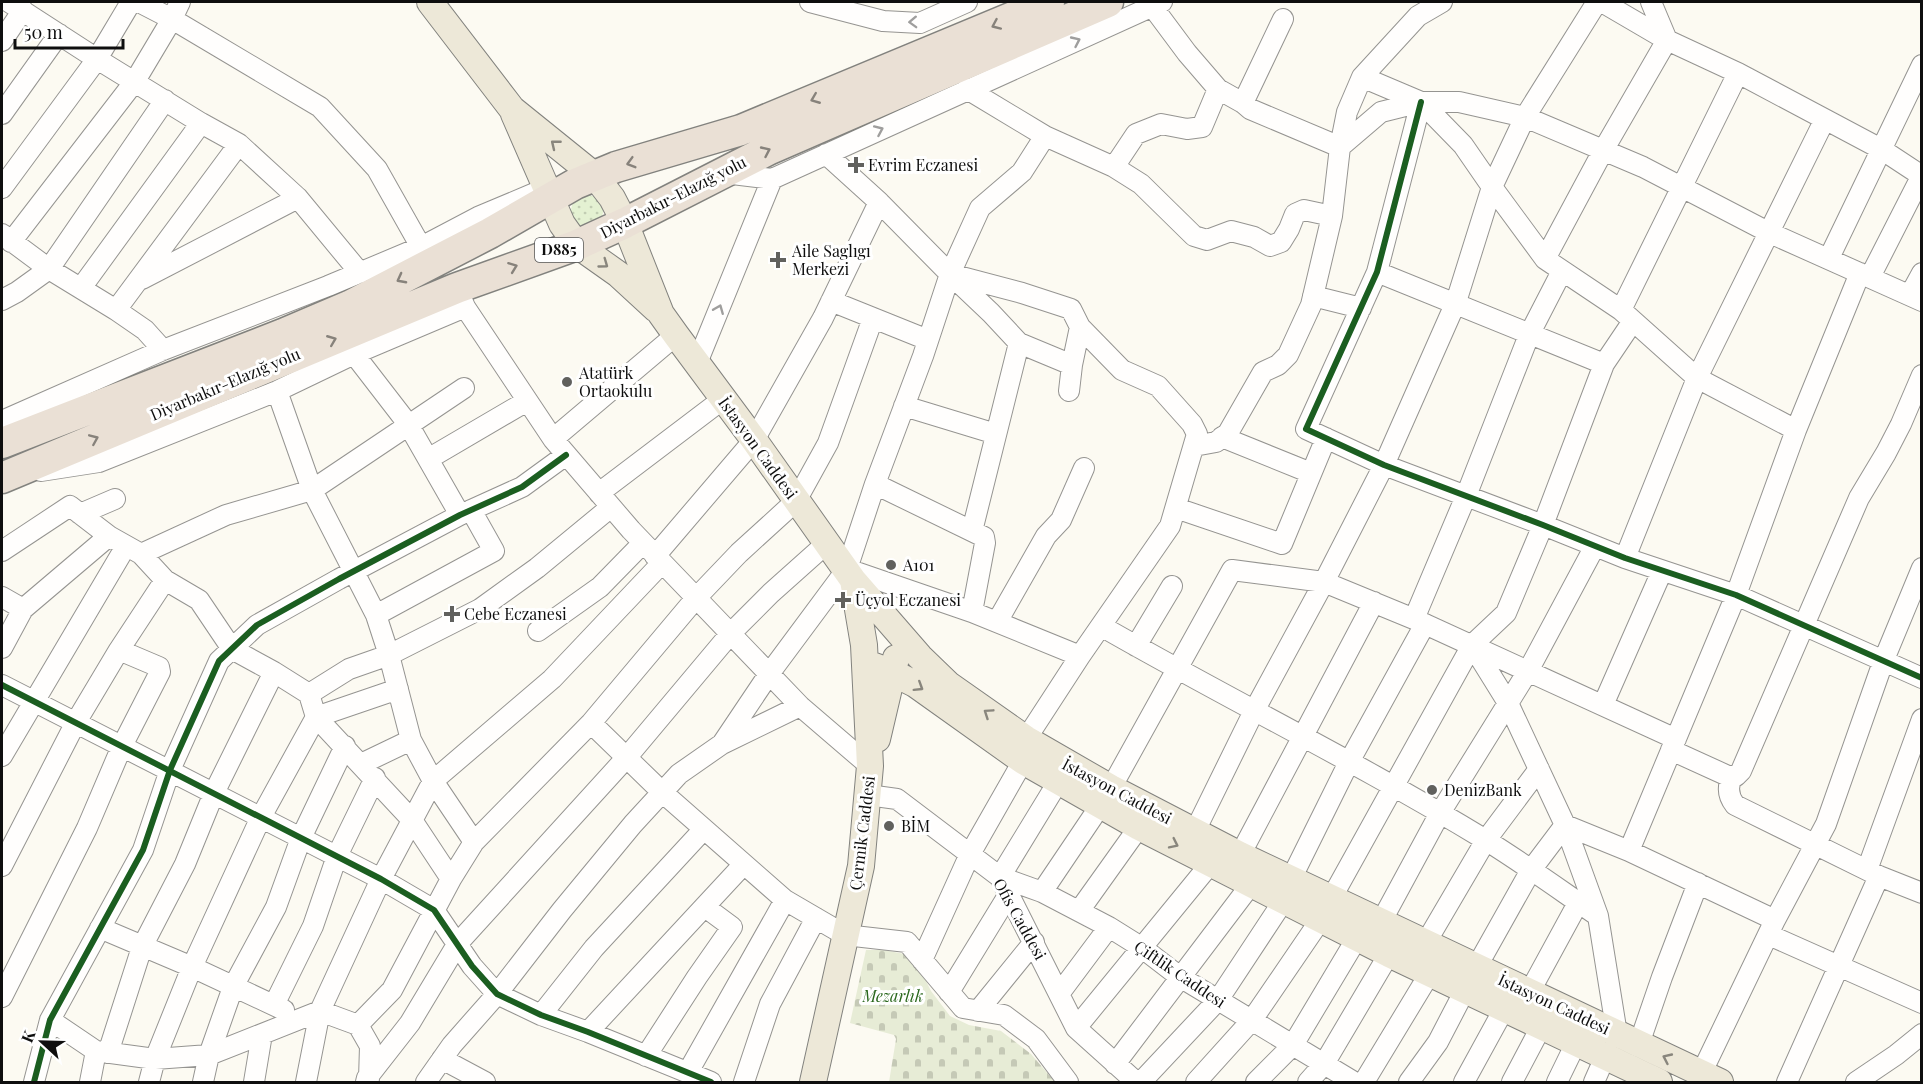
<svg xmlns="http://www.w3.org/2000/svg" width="1923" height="1084" font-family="'Playfair Display',serif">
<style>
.grass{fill:url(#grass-dots)}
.cemetery{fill:url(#cemetery-stones)}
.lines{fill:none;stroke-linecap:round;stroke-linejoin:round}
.minor-casing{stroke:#959491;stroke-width:22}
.major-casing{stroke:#82827e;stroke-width:28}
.highway-casing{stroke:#82827e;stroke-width:33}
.minor{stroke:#fffefd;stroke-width:20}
.major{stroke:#ede8d8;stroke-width:26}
.highway{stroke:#eae0d5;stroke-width:30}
.cycleway-casing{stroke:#fff;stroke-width:10}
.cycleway{stroke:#1b5e20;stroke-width:6}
.oneway{stroke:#9f9e9d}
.oneway2{stroke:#87827b}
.oneway3{stroke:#89867d}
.poi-dot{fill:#61615e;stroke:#fff;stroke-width:2}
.labels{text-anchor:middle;stroke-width:6;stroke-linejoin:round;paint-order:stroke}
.shield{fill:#fff;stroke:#565656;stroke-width:1.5}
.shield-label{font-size:15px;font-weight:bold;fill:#0e0e0e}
.poi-label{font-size:16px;fill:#0e0e0e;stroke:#fff;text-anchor:start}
.street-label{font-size:16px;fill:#0e0e0e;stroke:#fff}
.park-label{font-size:16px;font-style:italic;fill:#29671c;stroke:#fff}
</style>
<defs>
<pattern id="grass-dots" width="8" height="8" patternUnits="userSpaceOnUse" patternTransform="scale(1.5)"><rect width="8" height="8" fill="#e4f1d2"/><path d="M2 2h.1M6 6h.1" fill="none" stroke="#c2cdb3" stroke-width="1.8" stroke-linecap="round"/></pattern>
<pattern id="cemetery-stones" width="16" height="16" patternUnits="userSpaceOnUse" patternTransform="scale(1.5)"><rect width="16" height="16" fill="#e7ecd6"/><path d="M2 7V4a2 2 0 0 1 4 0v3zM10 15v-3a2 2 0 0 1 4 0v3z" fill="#c5c9b6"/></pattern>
</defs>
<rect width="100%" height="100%" fill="#fcfaf2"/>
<path class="grass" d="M571 211a16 16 0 1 1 32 0a16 16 0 1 1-32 0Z"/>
<path class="cemetery" d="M866,950H884L904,954L916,961L931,991L950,1016L969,1025L1001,1031L1031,1054L1055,1082H889L896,1039L894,1035L850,1023Z"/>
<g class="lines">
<g class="minor-casing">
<path id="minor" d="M131,2L97,59L201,123L239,144L298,198L360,273
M139,2L172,19L320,107L377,169L421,247
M810,2L883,21L920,23L967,2
M1602,2L1667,40L1738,73L1881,149L1922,176
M1152,6L1187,53L1218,89L1243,103L1250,109L1340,147
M2,41L23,10
M1362,77L1421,102L1463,145L1492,187L1545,259L1621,310L1697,378L1796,430
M1421,102L1377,272L1306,429L1384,465L1543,525L1625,558L1736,595L1922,678
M1243,103L1283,19
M2,114L59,34
M1045,136L1114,167L1141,184L1194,236L1207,240L1231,231L1254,237L1270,246L1281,242L1289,229L1295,214L1304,210L1332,216
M1340,147L1381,112L1421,102H1459L1525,117L1643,167L1770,233L1922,301
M1114,167L1136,134L1161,124L1187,129L1202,127L1218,89
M724,173L772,179
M2,188L97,59L9,2
M2,234L49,269L116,310L145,330L163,350
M11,242L135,81L172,19L180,2
M1829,258L1922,65
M1545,259L1604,149L1667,40L1651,2
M1377,272L1604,364
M950,274L1022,293L1071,309L1080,327L1122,370L1158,386L1192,424L1197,434L1170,526L1080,656L1026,739
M950,274L980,208L1022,172L1045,136L967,89
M952,276L991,313L1019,343L1072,365L1069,391
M1870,277L1922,175
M142,279L298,198
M81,288L201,123
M457,288L465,307L553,439L631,530L800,706L870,766
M1910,295L1922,273
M1313,296L1361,308
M2,300L17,292L49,269L165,100
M831,301L928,340
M116,310L239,144
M1621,310L1738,73
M354,354L408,424L460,515
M697,363L772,179L1162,2
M1072,365L1080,327
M277,391L312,490L376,615L389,655L480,609L537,568L611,507
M904,406L996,434
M2,421L163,350L328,286L421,247L478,217L535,193
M1222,437L1311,473
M553,439L676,335
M1194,446L1216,442L1228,433L1263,372L1278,365L1288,355L1311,305L1332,216L1340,147L1347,112L1362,77L1418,16L1442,2
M428,459L527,401
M41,471L99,462L277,391L354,354L465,307
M875,484L984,537L985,543L972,612
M599,493L723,399
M1176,508L1282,544L1326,438
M80,514L115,499
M972,531L1019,343
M2,551L70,506L109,536L141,554L226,515L312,490L464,388
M141,554L165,580L199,600L232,649L274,672L309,694L316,717L412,820L451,879L392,990L358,1025
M655,556L754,440L823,318L879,202L826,154
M1625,558L1697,378L1824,121
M847,569L972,612L1080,656
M2,597L23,609L109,536
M376,615L494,551L471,510
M1414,619L1466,496L1529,335L1562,271
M997,622L1046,536L1061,520L1084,468
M1101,626C1228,699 1359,763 1484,839C1523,863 1560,890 1598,916
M538,631L600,587L643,543
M1472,645L1508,703L1565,825L1598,916L1617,1034
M1136,646L1172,586
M2,648L23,609
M2,685L381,879L434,910L472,966L497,994L541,1015L588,1032L711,1082
M309,694L349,669L389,655L411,740L433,781L552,679L662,563
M1603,705L1662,571
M591,723L662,792L785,900L845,935L907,942L963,1008L1004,1015L1036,1039L1068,1082
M722,744L769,674L847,569L875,484L923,356L950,274L879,202
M1671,750L1728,776H1736L1741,771L1859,498L1886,453L1901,424L1922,375
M2,756L126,546
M361,764L411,740
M1732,777C1727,787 1728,796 1735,805L1879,876L1922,893
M1058,782L1000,877L1042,892L1109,927L1141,947L1180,977L1354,1082
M1111,788L1232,570L1324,582L1414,619L1676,739
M868,795L897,799L1000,877L1076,1028L1136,1082
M1195,831L1254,711L1324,582L1384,465L1456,302L1492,187L1525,117L1597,2
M474,842L591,723L696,598L739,553L796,501L828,443L873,318
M1629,851L1736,595L1796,430L1860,273
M1240,855L1374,602
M2,866L76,722L119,650L165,580
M1867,870L1922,719
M1291,879L1349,762L1425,624
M1042,892L1100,806
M1331,899L1472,645L1506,613L1543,525L1604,364L1633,321
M1079,911L1139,827
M1381,922L1440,813L1528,671L1595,546
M100,928L192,967L284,1010
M1769,935L1922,1003
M1425,944L1486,840L1539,769
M922,960L970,854L1023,761
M1476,968L1531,870L1565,825L1629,851L1775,920
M949,992L1009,894
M1529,993L1578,903
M1059,994L1109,927
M2,997L87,828L122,746L160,672L159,667L119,650
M274,1005L313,926L337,856L375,778
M978,1011L1034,942
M541,1015L594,948L704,829
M50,1020L96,1051L90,1082
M1076,1028L1211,863
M588,1032L744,864
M1639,1044L1662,977L1698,883
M96,1051L155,1059L209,1055L233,987L276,907L301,838L345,746
M108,1053L142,947L185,864L214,793L274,672
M646,1056L697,977L732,927L705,907
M442,1059L485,1082
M1115,1064L1252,883
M688,1072L785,900
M1701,1074L1775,920L1826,824L1883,662L1922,568
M34,1082L50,1020L143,850L170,770L219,661L257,625L339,579L460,515L522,487L566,455
M149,1082L155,1059L192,967L261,817L316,717L398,689
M203,1082L209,1055L320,1011L358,1025L370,1046L369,1079
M254,1082L262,1034
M306,1082L320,1011L381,879L433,781L474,842L451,879
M366,1082L367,1078L410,1023L458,943L627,757L731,633L771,593L827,543
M426,1082L452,1045L497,994L562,910L633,824L679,774L722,744L800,706
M744,1082L770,1004L816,918
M1141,1082L1218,1000L1284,900
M1196,1082L1252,1020L1321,919
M1256,1082L1293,1045L1357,938
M1308,1082L1324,1064L1389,954
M1364,1082L1430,973
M1409,1082L1438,1042L1465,990
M1464,1082L1504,1009
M1512,1082L1541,1027
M1557,1082L1576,1043
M1594,1082L1605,1057
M1787,1082L1879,876
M1856,1082L1896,1055L1922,1034"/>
</g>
<g class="major-casing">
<path id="major" d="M430,2L512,109L595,176L612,198L625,223L661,314L676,335L754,440L853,580L920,657L949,685L1026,739L1111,788L1240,855L1720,1082
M514,114L562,224L577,245L618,274L656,309
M866,663L893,673L915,684L1023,761L1139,827L1389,954L1659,1082
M877,739L896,658
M813,1082L861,866L870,766L864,645L853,580"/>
</g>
<g class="highway-casing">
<path id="highway" d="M2,443L283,334L351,305L490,233L575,184L616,167L741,130L1049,2
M2,478L457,288L577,245L625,223L770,149L1108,2"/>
</g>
<use href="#minor" class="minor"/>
<use href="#major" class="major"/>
<use href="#highway" class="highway"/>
<g class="cycleway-casing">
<path id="cycleway" d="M1421,102L1377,272L1306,429L1384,465L1543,525L1625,558L1736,595L1922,678
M2,685L381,879L434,910L472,966L497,994L541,1015L588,1032L711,1082
M34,1082L50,1020L143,850L170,770L219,661L257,625L339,579L460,515L522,487L566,455"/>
</g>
<use href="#cycleway" class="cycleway"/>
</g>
<defs><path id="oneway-chevron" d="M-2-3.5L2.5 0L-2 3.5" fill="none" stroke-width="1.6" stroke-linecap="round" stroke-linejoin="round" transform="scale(1.5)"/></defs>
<g class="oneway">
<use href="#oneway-chevron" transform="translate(913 22) rotate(178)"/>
<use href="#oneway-chevron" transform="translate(1076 41) rotate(-25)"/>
<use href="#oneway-chevron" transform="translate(879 130) rotate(-24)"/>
<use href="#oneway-chevron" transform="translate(719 309) rotate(-68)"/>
</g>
<g class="oneway2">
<use href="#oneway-chevron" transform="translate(996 25) rotate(156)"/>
<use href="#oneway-chevron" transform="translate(815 99) rotate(158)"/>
<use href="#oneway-chevron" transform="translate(766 151) rotate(-25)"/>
<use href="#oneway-chevron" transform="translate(631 163) rotate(164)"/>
<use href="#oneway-chevron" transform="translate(513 267) rotate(-21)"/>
<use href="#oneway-chevron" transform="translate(401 279) rotate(152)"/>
<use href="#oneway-chevron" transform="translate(332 340) rotate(-22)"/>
<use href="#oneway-chevron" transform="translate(94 439) rotate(-23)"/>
</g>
<g class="oneway3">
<use href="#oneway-chevron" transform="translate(555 144) rotate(-141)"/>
<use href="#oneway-chevron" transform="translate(604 264) rotate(36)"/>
<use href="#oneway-chevron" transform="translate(919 687) rotate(32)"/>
<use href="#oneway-chevron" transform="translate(988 713) rotate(-146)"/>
<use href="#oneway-chevron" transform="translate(1174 844) rotate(26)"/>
<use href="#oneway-chevron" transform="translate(1667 1058) rotate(-155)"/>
</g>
<g class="poi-dot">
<path d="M853 156h6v6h6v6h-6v6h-6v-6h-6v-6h6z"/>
<path d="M775 251h6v6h6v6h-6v6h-6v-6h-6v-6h6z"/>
<circle cx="567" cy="382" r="6"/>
<circle cx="891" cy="565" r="6"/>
<path d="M840 591h6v6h6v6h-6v6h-6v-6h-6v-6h6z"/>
<path d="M449 605h6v6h6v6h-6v6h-6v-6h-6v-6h6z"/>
<circle cx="1432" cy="790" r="6"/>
<circle cx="889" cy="826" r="6"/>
</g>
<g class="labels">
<rect class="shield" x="535" y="238" width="48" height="24" rx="4.5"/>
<g class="shield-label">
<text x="559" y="255">D885</text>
</g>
<g class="poi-label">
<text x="868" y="171">Evrim Eczanesi</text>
<text x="792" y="257">Aile Saglıgı<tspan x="792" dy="18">Merkezi</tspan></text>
<text x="579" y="379">Atatürk<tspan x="579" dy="18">Ortaokulu</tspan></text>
<text x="903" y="571">A101</text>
<text x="855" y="606">Üçyol Eczanesi</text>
<text x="464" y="620">Cebe Eczanesi</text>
<text x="1444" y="796">DenizBank</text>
<text x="901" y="832">BİM</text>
</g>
<g class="street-label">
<text transform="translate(673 197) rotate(-27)" y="6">Diyarbakır-Elazığ yolu</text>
<text transform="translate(225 384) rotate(-23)" y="6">Diyarbakır-Elazığ yolu</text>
<text transform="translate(758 448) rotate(54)" y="6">İstasyon Caddesi</text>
<text transform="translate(1117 791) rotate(28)" y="6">İstasyon Caddesi</text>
<text transform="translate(862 833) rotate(-83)" y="6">Çermik Caddesi</text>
<text transform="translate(1020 919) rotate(61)" y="6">Ofis Caddesi</text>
<text transform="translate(1180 974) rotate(34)" y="6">Çiftlik Caddesi</text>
<text transform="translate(1554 1004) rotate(25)" y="6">İstasyon Caddesi</text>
</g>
<g class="park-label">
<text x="893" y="1002">Mezarlık</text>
</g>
</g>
<rect width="1923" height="1084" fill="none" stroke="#0e0e0e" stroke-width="6"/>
<g transform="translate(42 1042) rotate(292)" stroke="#ffffff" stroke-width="4.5" paint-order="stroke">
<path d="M0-4.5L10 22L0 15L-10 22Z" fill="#0e0e0e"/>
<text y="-9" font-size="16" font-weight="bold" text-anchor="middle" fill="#0e0e0e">K</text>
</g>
<path d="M15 39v9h108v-9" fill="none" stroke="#0e0e0e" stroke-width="3"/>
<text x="24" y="39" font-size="18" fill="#0e0e0e" stroke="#ffffff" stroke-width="4.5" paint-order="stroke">50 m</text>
</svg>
